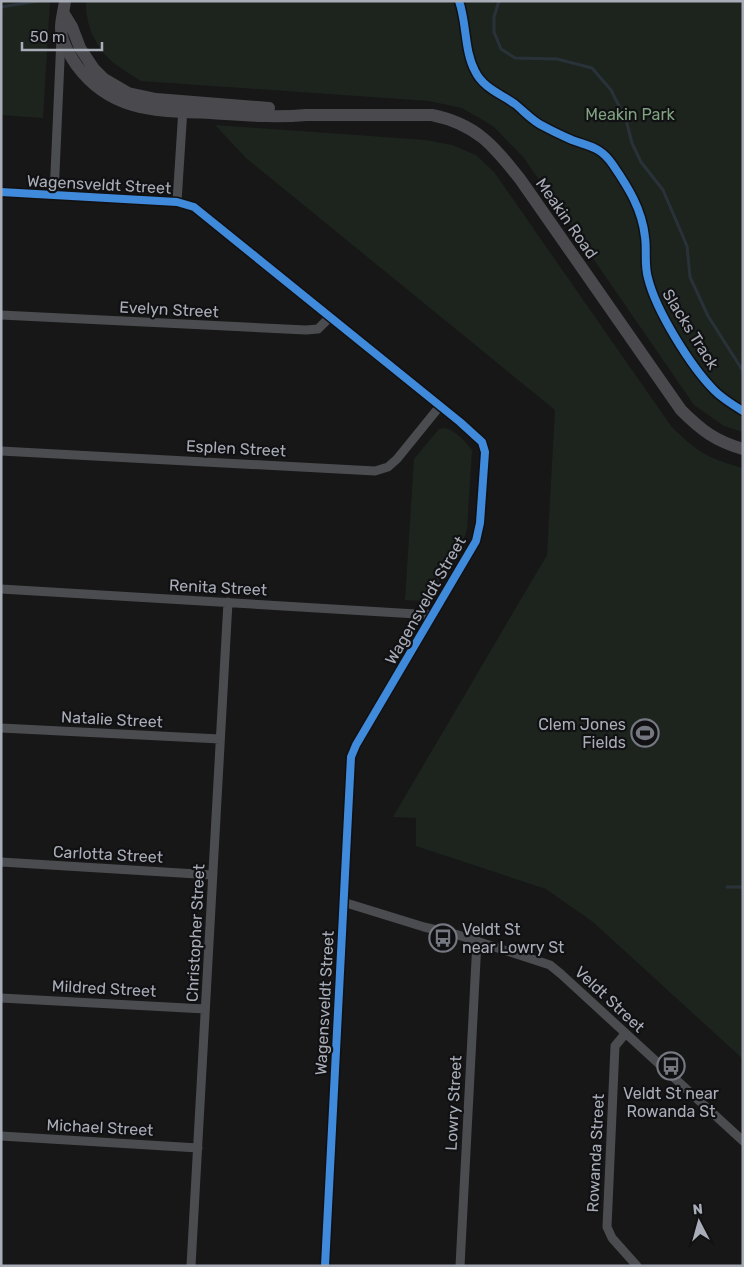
<svg xmlns="http://www.w3.org/2000/svg" width="744" height="1267" font-family="Rubik,sans-serif">
<style>
.green{fill:#1d241e}
.lines{fill:none;stroke-linecap:round;stroke-linejoin:round}
.stream{stroke:#2a3239;stroke-width:3}
.street{stroke:#4b4c50;stroke-width:9}
.secondary{stroke:#4a4a4e;stroke-width:12}
.cycleway-casing{stroke:#111113;stroke-width:11}
.cycleway{stroke:#408adc;stroke-width:8}
.labels{text-anchor:middle;stroke-width:4.5;stroke-linejoin:round;paint-order:stroke}
.park-label{font-size:16px;fill:#7fa381;stroke:#111113}
.street-label{font-size:16px;fill:#a8adb8;stroke:#111113}
.poi-label{font-size:16px;fill:#a8adb8;stroke:#111113;text-anchor:end}
</style>
<rect width="100%" height="100%" fill="#171717"/>
<path class="green" d="M1,1H50L43,118L1,115Z
M86,1H743V432L724,426L694,405L524,158L493,126L462,108L429,101L141,81C132,75 123,70 115,64C96,49 85,24 86,1Z
M215,125L426,140L452,145L476,155L494,172L671,426C697,452 707,458 743,468V1059L593,922L546,889L416,846V818L393,817L547,555L555,410L246,158Z
M443,428C453,428 466,442 472,450L467,529L465,536L432,595L421,601L405,600L414,459L439,429Z"/>
<g class="lines">
<path class="stream" d="M499,1L494,17V32L501,49L515,58L557,59L592,68L611,90L626,120L632,143L641,162L663,190L687,246L690,277L708,316L743,371
M1,7L38,1
M727,887H743"/>
<path class="street" d="M1,192L177,202L194,207L460,422L482,442L485,452L480,523L476,541L356,745L351,757L325,1266
M54,195L61,38
M177,202L183,108
M1,315L306,330L318,329L330,317
M1,451L375,471L388,467L397,459L440,406
M1,589L433,615
M1,728L220,739
M1,862L213,875
M343,902L424,927L458,935L550,965L561,974L743,1141
M1,998L205,1009
M625,1034L615,1046L607,1227L612,1238L637,1266
M1,1136L198,1148
M191,1266L228,602
M460,1266L477,941"/>
<path class="secondary" d="M65,1C64,10 61,19 61,28C61,40 70,56 77,66C112,113 158,111 211,113C243,115 274,118 306,115H432C476,124 493,145 520,179L681,410C701,430 715,441 743,449
M64,14L72,27L80,48L94,69L104,79L128,93L156,99L269,108"/>
<g class="cycleway-casing">
<path id="cycleway" d="M459,1C467,24 464,50 475,71C483,88 501,94 515,104C525,112 533,122 545,127C554,132 563,136 572,140C591,147 601,147 613,165C628,187 642,209 645,237C647,250 644,265 648,278C656,311 691,367 715,391C723,399 733,405 743,411
M1,192L177,202L194,207L460,422L482,442L485,452L480,523L476,541L356,745L351,757L325,1266"/>
</g>
<use href="#cycleway" class="cycleway"/>
</g>
<defs>
<g id="stadium-ring" transform="scale(1.4375)"><circle r="9.5" fill="#111113" stroke="#757880" stroke-width="1.5"/><path d="M0-5a6.5 5 0 1 0 0 10a6.5 5 0 1 0 0-10ZM-3.5-1.8h7v3.6h-7Z" fill="#757880"/></g>
<g id="bus-ring" transform="scale(1.4375)"><circle r="9.5" fill="#111113" stroke="#757880" stroke-width="1.5"/><path d="M-5-6H5V4H4V6H2V4H-2V6H-4V4H-5ZM-3.5-4V0h7V-4ZM-3.5 1.2v1.5H-2V1.2ZM2 1.2v1.5H3.5V1.2Z" fill="#757880"/></g>
</defs>
<g fill-rule="evenodd">
<use href="#stadium-ring" x="645" y="733"/>
<use href="#bus-ring" x="443" y="938"/>
<use href="#bus-ring" x="671" y="1066"/>
</g>
<g class="labels">
<g class="park-label">
<text x="630" y="120">Meakin Park</text>
</g>
<g class="street-label">
<text transform="translate(99 184) rotate(3)" y="6">Wagensveldt Street</text>
<text transform="translate(567 218) rotate(55)" y="6">Meakin Road</text>
<text transform="translate(169 309) rotate(3)" y="6">Evelyn Street</text>
<text transform="translate(691 329) rotate(58)" y="6">Slacks Track</text>
<text transform="translate(236 448) rotate(3)" y="6">Esplen Street</text>
<text transform="translate(218 587) rotate(3)" y="6">Renita Street</text>
<text transform="translate(425 600) rotate(-60)" y="6">Wagensveldt Street</text>
<text transform="translate(112 719) rotate(3)" y="6">Natalie Street</text>
<text transform="translate(108 854) rotate(3)" y="6">Carlotta Street</text>
<text transform="translate(195 933) rotate(-87)" y="6">Christopher Street</text>
<text transform="translate(104 988) rotate(3)" y="6">Mildred Street</text>
<text transform="translate(610 999) rotate(43)" y="6">Veldt Street</text>
<text transform="translate(324 1003) rotate(-87)" y="6">Wagensveldt Street</text>
<text transform="translate(453 1103) rotate(-87)" y="6">Lowry Street</text>
<text transform="translate(100 1127) rotate(3)" y="6">Michael Street</text>
<text transform="translate(595 1153) rotate(-87)" y="6">Rowanda Street</text>
</g>
<g class="poi-label">
<text x="626" y="730">Clem Jones<tspan x="626" dy="18">Fields</tspan></text>
<text x="462" y="935" text-anchor="start">Veldt St<tspan x="462" dy="18">near Lowry St</tspan></text>
<text x="671" y="1099" text-anchor="middle">Veldt St near<tspan x="671" dy="18">Rowanda St</tspan></text>
</g>
</g>
<rect width="744" height="1267" fill="none" stroke="#a8adb8" stroke-width="5"/>
<g transform="translate(699 1222) rotate(354)" stroke="#111113" stroke-width="4" paint-order="stroke">
<path d="M0-4L9 19L0 12L-9 19Z" fill="#a8adb8"/>
<text y="-8" font-size="14" font-weight="bold" text-anchor="middle" fill="#a8adb8">N</text>
</g>
<path d="M22 42v8h80v-8" fill="none" stroke="#a8adb8" stroke-width="2.5"/>
<text x="30" y="42" font-size="15" fill="#a8adb8" stroke="#111113" stroke-width="4" paint-order="stroke">50 m</text>
</svg>
